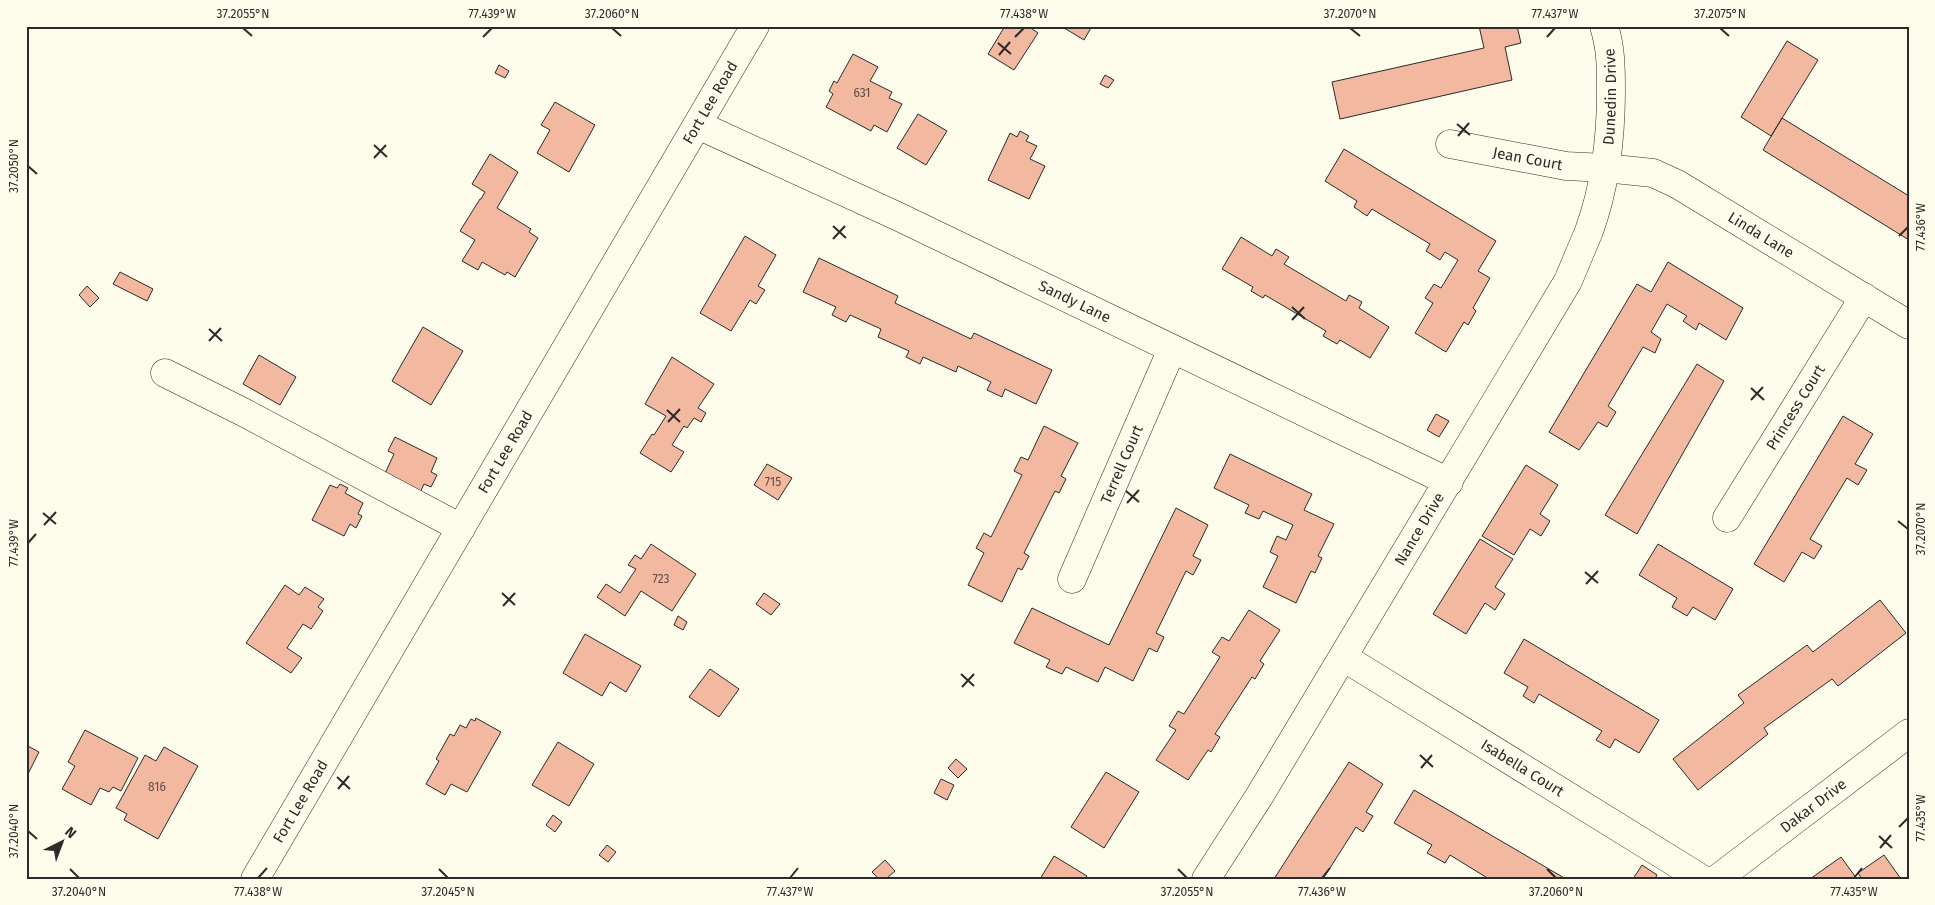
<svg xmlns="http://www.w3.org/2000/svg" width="1935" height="905" font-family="'Fira Sans',sans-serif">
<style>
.building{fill:#f2b8a0;stroke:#2b2b2b}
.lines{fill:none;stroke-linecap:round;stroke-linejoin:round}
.minor-casing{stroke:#2b2b2b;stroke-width:29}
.minor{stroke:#fdfbea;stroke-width:28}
.ticks{fill:none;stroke:#2b2b2b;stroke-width:2}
.labels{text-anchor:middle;stroke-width:4;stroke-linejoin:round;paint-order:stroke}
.number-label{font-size:12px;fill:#5d4e48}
.street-label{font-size:15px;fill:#2b2b2b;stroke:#fdfbea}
.neatline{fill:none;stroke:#2b2b2b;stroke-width:2}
.ticks-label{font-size:12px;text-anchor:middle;fill:#2b2b2b}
</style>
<rect width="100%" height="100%" fill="#fdfbea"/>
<path class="building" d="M1005,26H1028L1038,33L1014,70L988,54Z
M1061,26H1092L1084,40Z
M1479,26H1517L1521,43L1505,47L1512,80L1340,119L1332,82L1484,48Z
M1787,41L1818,60L1771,136L1741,117Z
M853,54L878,67L870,81L892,92L889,98L902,104L887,132L874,125L871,131L826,107L833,94L829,91L834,81L837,83Z
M499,65L509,71L505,78L495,73Z
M1105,75L1114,80L1108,88L1100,84Z
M555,102L595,125L569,172L537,153L550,130L541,125Z
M918,114L947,131L926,165L897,148Z
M1782,118L1909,196V240L1763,150Z
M1020,131L1029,136L1026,141L1037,146L1030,159L1045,166L1029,199L988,180L1010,133L1017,137Z
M1344,149L1496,241L1478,271L1490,278L1473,308L1476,311L1468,325L1464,322L1446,352L1415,333L1433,303L1425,298L1434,284L1441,288L1458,260L1445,252L1440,260L1426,251L1430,244L1372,209L1367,216L1354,207L1357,201L1325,181Z
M490,154L518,172L497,208L531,229L529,232L538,238L515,277L507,272L505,275L482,262L478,270L462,261L475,240L460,231L480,199H481L485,192L472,184Z
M745,236L776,255L758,286L765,290L756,304L750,300L731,331L700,313Z
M1241,237L1272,256L1276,249L1289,257L1284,264L1346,301L1349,295L1362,302L1359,308L1389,327L1370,358L1340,340L1337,344L1323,336L1326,331L1265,295L1263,298L1251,291L1253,287L1222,269Z
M819,258L898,296L895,303L971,339L974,333L1052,370L1036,404L1005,389L1002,397L987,390L991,382L958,366L956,372L923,357L920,364L906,357L909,351L878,337L881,329L850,315L846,322L832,315L836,307L803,292Z
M1668,262L1743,308L1726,340L1699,323L1696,330L1683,321L1687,316L1667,304L1651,332L1661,339L1655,353L1643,347L1608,406L1616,412L1607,427L1598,422L1579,450L1549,432L1637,284L1651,292Z
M120,272L153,289L147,301L113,284Z
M87,286L99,298L90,307L79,295Z
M423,327L463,351L431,405L392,381Z
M259,355L296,377L280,405L243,384Z
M672,357L714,384L698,408L706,413L701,422L694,418L687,428L684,426L672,445L684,452L671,472L640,453L652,434L654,435L666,416L645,404Z
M1697,364L1724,381L1637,534L1605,515Z
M1436,414L1449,421L1439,437L1427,430Z
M1843,416L1873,434L1855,464L1867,470L1858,485L1847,478L1810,539L1822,546L1814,559L1802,552L1784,582L1754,564Z
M1044,426L1078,443L1061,476L1066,479L1059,493L1055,491L1024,553L1029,556L1022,570L1018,568L1002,602L968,585L984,553L976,548L984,533L991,537L1022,475L1014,471L1021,457L1028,460Z
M395,437L437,458L431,472L437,475L431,487L424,484L418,497L382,480L394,454L388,451Z
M1230,454L1312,494L1304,510L1334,524L1318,556L1322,558L1315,573L1311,571L1296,603L1263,587L1278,556L1270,552L1277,536L1286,540L1293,525L1263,511L1259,519L1245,513L1249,505L1214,488Z
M767,464L792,478L778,500L754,485Z
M1526,465L1558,485L1540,514L1550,521L1541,536L1530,529L1514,555L1482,536Z
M340,484L348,488L345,493L363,503L358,514L362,516L356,528L350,524L344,536L312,520L330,485L337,488Z
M1176,508L1208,525L1193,556L1201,560L1193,575L1186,571L1156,633L1164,637L1157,652L1149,648L1133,681L1105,667L1098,682L1066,667L1062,674L1046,667L1050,660L1014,643L1032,608L1109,645Z
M1480,539L1513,559L1495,587L1505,594L1495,610L1485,603L1466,634L1433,614Z
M651,544L696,574L672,611L641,591L625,616L597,597L606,584L620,593L636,569L628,565L635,555L641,559Z
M1658,544L1733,589L1715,620L1693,607L1687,616L1672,607L1677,598L1639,575Z
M285,585L299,595L305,587L324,599L318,607L323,611L311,629L303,624L287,648L302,658L291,673L246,643Z
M764,593L780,604L771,615L756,604Z
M1880,600L1906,633L1838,686L1832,679L1764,728L1768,734L1698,790L1673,759L1744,703L1738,695L1807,645L1813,652Z
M1249,610L1280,630L1260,661L1264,664L1255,679L1252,677L1215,734L1220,737L1211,752L1208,750L1188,780L1156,760L1176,730L1169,726L1178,711L1184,714L1220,657L1212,652L1222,637L1229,641Z
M678,616L687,622L683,630L674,625Z
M585,634L641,666L626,692L610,682L602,696L563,673Z
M1524,639L1659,720L1639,753L1615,739L1610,748L1596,740L1602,731L1539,694L1534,703L1523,696L1528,687L1504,673Z
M710,669L739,689L719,717L689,697Z
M476,718L501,732L467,792L451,784L445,795L426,784L439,761L436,759L450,734L454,736L460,725L466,728L471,719L475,721Z
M85,730L138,758L121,791L113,787L109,792L100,788L91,805L62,789L75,766L68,762Z
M558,742L594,764L569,806L532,785Z
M26,745L39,752L28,774L26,773Z
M164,747L198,766L158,839L124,820L127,814L116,808L145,755L156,761Z
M956,759L967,769L958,778L948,768Z
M1349,762L1383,784L1366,812L1373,816L1363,832L1356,827L1323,879H1274Z
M1106,772L1139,792L1104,848L1071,827Z
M941,779L954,785L947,800L934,793Z
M1414,790L1566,879H1489L1450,855L1445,863L1427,853L1432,845L1394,823Z
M553,815L562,822L555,832L546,825Z
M607,845L616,852L608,862L599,855Z
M1884,855L1901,879H1862L1858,873Z
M1054,856L1087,876L1085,879H1040Z
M1841,857L1857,879H1810Z
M885,860L895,871L886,879H879L872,872Z
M1642,865L1657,875L1655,879H1633Z"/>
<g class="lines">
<g class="minor-casing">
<g id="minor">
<path id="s1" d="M698,125L897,216L1449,482"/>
<path id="s2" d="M1450,144L1566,166L1605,168L1653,173L1677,184L1909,325"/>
<path d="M165,373L243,412L461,528"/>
<path id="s3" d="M1727,518L1864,297"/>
<path id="s4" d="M1072,579L1172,349"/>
<path id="s5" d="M1343,657L1702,879"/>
<path id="s6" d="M255,879L755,26"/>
<path id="s7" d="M1206,879L1260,795L1568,281C1575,264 1582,248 1589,231C1605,187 1611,138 1611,91C1611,68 1611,48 1604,26"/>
<path id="s8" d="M1717,879L1909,733"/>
</g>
</g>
<use href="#minor" class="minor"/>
</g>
<path class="ticks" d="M243,28L252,36M612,28L621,36M1350,28L1360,36M1720,28L1729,36M483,37L492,28M1015,37L1024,28M1547,37L1555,28M998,43L1011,54M999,55L1010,42M1457,124L1470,135M1458,136L1469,123M374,145L387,157M374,158L386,145M28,166L37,174M833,226L846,238M1899,236L1908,227M833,239L845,226M1292,307L1305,319M1292,320L1304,307M209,329L222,341M209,341L221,328M1751,388L1764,400M1751,400L1763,387M667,410L680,422M668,422L680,409M1126,491L1139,502M1127,503L1139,490M43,513L56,524M1898,521L1908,529M44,525L56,512M28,543L36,534M1585,572L1598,583M1586,584L1598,571M502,593L515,605M503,606L515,593M961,674L974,686M962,687L974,674M1420,755L1433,767M1421,768L1432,755M337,777L350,789M338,789L349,776M1899,827L1908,818M28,831L37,839M1879,836L1892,848M1880,848L1891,835M70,869L79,878M439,869L448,878M1178,869L1187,878M1547,869L1556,878M258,878L267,868M790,878L798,868M1322,878L1330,868M1854,878L1862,868"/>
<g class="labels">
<g class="number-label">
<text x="862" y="97">631</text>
<text x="773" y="486">715</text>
<text x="661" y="583">723</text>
<text x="157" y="791">816</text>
</g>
<g class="street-label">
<text dy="5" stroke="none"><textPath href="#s7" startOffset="890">Dunedin Drive</textPath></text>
<text dy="5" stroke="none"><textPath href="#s6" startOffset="900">Fort Lee Road</textPath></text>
<text dy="5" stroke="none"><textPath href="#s2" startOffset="79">Jean Court</textPath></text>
<text dy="5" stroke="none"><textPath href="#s2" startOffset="330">Linda Lane</textPath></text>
<text dy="5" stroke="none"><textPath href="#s1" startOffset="416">Sandy Lane</textPath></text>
<text dy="5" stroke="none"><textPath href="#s3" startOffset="130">Princess Court</textPath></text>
<text dy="5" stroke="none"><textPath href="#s6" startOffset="495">Fort Lee Road</textPath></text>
<text dy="5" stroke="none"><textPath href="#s4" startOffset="125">Terrell Court</textPath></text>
<text dy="5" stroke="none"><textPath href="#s7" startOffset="410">Nance Drive</textPath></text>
<text dy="5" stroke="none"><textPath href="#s5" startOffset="211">Isabella Court</textPath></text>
<text dy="5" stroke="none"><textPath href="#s6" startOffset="90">Fort Lee Road</textPath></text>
<text dy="5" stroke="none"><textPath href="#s8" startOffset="121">Dakar Drive</textPath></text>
</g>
</g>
<rect width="1935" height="905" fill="none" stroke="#fdfbea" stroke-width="55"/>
<g transform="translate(62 842) rotate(42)" stroke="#fdfbea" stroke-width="4" paint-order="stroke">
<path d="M0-4L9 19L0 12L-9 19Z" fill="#2b2b2b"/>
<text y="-8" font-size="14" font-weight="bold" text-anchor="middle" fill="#2b2b2b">N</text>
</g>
<rect x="28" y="28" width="1880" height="850" class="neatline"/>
<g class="ticks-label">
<text x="243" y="18">37.2055°N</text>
<text x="492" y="18">77.439°W</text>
<text x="612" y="18">37.2060°N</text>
<text x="1024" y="18">77.438°W</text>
<text x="1350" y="18">37.2070°N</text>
<text x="1555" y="18">77.437°W</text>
<text x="1720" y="18">37.2075°N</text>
<text transform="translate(14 166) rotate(-90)" y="4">37.2050°N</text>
<text transform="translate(1921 227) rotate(-90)" y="4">77.436°W</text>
<text transform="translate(1921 529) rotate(-90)" y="4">37.2070°N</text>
<text transform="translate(14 543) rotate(-90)" y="4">77.439°W</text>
<text transform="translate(1921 818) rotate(-90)" y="4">77.435°W</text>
<text transform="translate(14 831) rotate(-90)" y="4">37.2040°N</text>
<text x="79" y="896">37.2040°N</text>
<text x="258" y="896">77.438°W</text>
<text x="448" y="896">37.2045°N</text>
<text x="790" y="896">77.437°W</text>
<text x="1187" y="896">37.2055°N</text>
<text x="1322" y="896">77.436°W</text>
<text x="1556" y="896">37.2060°N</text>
<text x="1854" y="896">77.435°W</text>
</g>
</svg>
